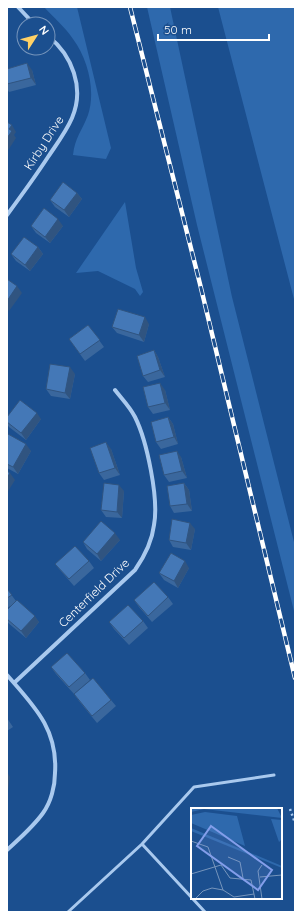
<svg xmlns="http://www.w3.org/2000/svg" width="302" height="919" font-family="Quicksand,sans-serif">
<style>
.green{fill:#2e69ad}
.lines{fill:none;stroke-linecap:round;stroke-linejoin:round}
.path{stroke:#a9c9ee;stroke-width:2.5;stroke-dasharray:2 3;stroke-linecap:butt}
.lane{stroke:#a9c9ee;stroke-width:3}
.street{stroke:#a9c9ee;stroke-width:4}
.rail-casing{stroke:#fff;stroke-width:4.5}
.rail{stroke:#1b4f8f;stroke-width:3;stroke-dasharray:9;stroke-linecap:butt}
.wall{fill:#3a679d}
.shaded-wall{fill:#305480}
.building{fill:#4478b7;stroke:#305480}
.labels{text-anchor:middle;stroke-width:3;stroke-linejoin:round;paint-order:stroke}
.street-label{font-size:12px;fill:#fff;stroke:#1b4f8f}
.inset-road{fill:none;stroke:#7695bc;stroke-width:1}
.view{fill:#839eea;fill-opacity:0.15;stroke:#839eea;stroke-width:2}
.inset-edge{fill:none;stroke:#fff;stroke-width:2}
</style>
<rect width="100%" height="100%" fill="#1b4f8f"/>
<path class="green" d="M44,7H77L111,148L106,159L73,155C75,137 82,131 88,115C96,91 88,59 73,39C65,27 53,17 44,7Z
M147,7H170L232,297L295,546V615L197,225Z
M218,7H295V303Z
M125,202L136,268L143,292L140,296L135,289L98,271L76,273Z"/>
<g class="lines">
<path class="path" d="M290,809L295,823"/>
<path class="lane" d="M142,844L205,912
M68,912L142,844L194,787L274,775"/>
<path class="street" d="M18,7L34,24
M7,215C21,196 35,177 48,157C56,145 66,132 72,118C85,88 72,55 48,36
M7,675C34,706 58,729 55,773C55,786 51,802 43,813C33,827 20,838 7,850
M14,683L135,570C144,557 152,542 154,525C159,499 147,441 135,417C130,407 122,399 115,390"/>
<g class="rail-casing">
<path id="rail" d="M130,7L200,284L295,678"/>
</g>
<use href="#rail" class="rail"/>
</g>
<path class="wall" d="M7,69L32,70L36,85L9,92L7,89Z
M77,193L82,199L69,217L55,207L50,200Z
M31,226H63L50,243L36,233Z
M38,247L43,254L30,271L16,261L11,254Z
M149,324L144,342L117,333L112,327Z
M88,325L104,347L85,361L69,339Z
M154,350L158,357L165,377L148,382L143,376Z
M75,374L70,399L51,396L46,389Z
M165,390L170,410L153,414L148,407Z
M7,417L41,419L26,440L9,427L7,424Z
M168,417L173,424L178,444L161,449L156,442Z
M7,436L31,451L18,474L7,468Z
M111,449L120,475L104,480L99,473Z
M181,457L187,478L169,482L164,475Z
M184,483L189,490L192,511L174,513L170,506Z
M124,491L122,518L106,517L101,510Z
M195,529L191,550L173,547L169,540Z
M120,540L101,561L87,549L83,542Z
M89,561L94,568L74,586L60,570L55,564Z
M189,568L178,588L164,580L159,573Z
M7,589L16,601L39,622L26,638L7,622V610L12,605L7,608Z
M168,597L173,604L152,622L139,607L134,600Z
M143,621L148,628L129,645L114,629L109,622Z
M51,667L85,673L90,680L74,694L56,674Z
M74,694L111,700L116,706L97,723L79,701Z
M7,718L13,727L7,731Z"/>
<path class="shaded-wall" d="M27,63L32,70L36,85L31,78Z
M12,125L16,132L14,135L16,138L7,152V138L9,129Z
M77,193L82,199L69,217L64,210Z
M58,219L63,226L50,243L45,237Z
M38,247L43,254L30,271L25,265Z
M17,286L22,293L9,311L7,308V301Z
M145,317L149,324L144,342L139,335Z
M154,350L158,357L165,377L160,370Z
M70,367L75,374L70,399L65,393Z
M160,383L165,390L170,410L165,403Z
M37,413L41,419L26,440L21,433Z
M168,417L173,424L178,444L174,437Z
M106,442L111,449L120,475L115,468Z
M26,444L31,451L18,474L13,467Z
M177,451L181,457L187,478L182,471Z
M10,473L15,480L7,493V478Z
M184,483L189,490L192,511L187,504Z
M119,485L124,491L122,518L117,512Z
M190,523L195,529L191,550L186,543Z
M115,533L120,540L101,561L97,554Z
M185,561L189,568L178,588L174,581Z
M35,616L39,622L26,638L21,631Z
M7,772L10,777L7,799Z"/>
<path class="building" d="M27,63L31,78L7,84V69Z
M7,122L12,125L9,129L12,131L7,138Z
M63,182L77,193L64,210L50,200Z
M44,208L58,219L45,237L31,226Z
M24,237L38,247L25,265L11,254Z
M7,279L17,286L7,301Z
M118,309L145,317L139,335L112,327Z
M88,325L100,340L80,354L69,339Z
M154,350L160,370L143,376L137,356Z
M50,364L70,367L65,393L46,389Z
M160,383L165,403L148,407L143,387Z
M20,400L37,413L21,433L7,422V417Z
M168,417L174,437L156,442L151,422Z
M8,434L26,444L13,467L7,464V436Z
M106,442L115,468L99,473L90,448Z
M177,451L182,471L164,475L159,455Z
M7,471L10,473L7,478Z
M104,483L119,485L117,512L101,510Z
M184,483L187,504L170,506L167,486Z
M172,519L190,523L186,543L169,540Z
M101,521L115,533L97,554L83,542Z
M75,546L89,561L69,579L55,564Z
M171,553L185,561L174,581L159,573Z
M154,582L168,597L148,616L134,600Z
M7,589L12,595L7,598Z
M17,600L35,616L21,631L7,619V610Z
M128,605L143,621L124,638L109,622Z
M67,653L85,673L69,687L51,667Z
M93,678L111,700L92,716L74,694Z"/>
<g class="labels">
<g class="street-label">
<text transform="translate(44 143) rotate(-57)" y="4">Kirby Drive</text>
<text transform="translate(94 593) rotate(-44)" y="4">Centerfield Drive</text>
</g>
</g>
<g transform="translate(191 808)">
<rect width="91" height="91" fill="#1b4f8f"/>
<path d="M0,0H86L91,10L13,1L0,4ZM14,4L46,8L54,38L0,15V7ZM80,11L91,12V31L88,34ZM0,20L91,58V60L0,23Z" fill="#2e69ad"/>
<path class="inset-road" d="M0,33L17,39L32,82M37,49L49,54L52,70M71,57L67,63L71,91M0,66L30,57L39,70L60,72L64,91M69,69L91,67M4,91L12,83L21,80L32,82L43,89L63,86"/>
<path class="view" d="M20,18L81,62L67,82L6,38Z"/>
<rect width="91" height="91" class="inset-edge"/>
</g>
<rect width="302" height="919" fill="none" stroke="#ffffff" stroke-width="16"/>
<g transform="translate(36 36) rotate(54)"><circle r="19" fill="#1b4f8f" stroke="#7695bc"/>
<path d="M0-3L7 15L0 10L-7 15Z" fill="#ffd166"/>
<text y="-6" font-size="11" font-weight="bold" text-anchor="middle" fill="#ffffff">N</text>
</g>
<path d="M158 34v6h111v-6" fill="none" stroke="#ffffff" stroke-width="2"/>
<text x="164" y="34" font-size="12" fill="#ffffff" stroke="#1b4f8f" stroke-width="3" paint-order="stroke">50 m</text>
</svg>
